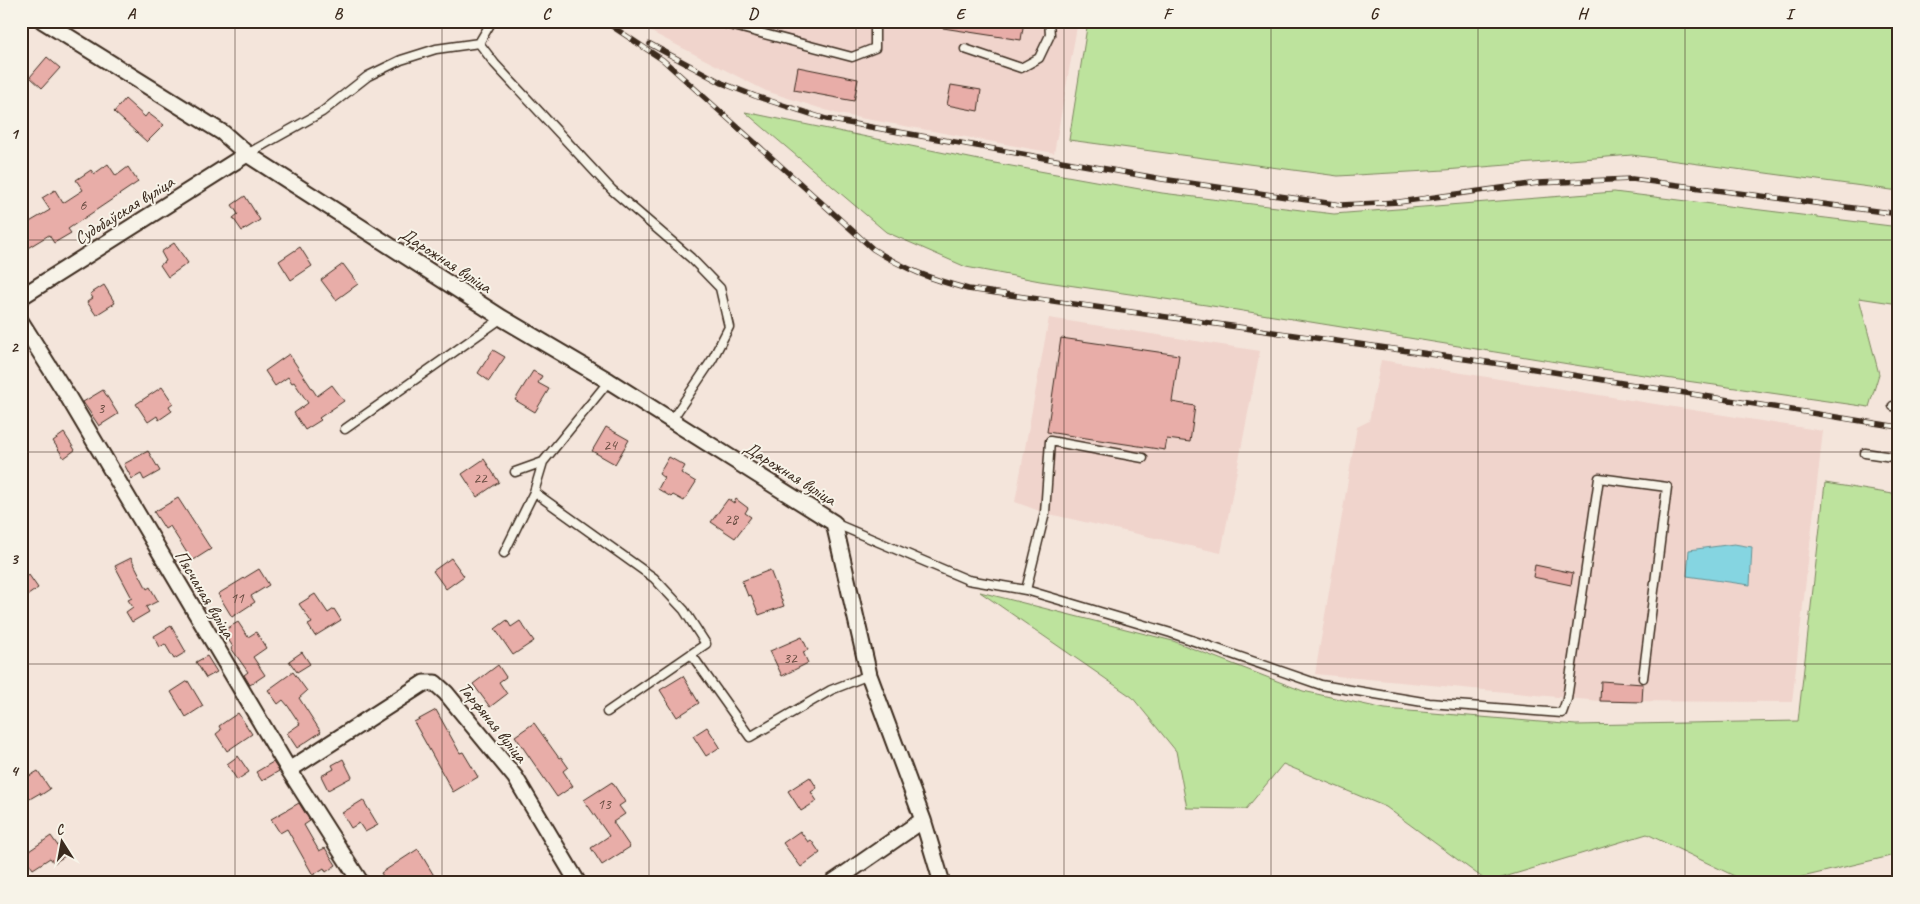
<svg xmlns="http://www.w3.org/2000/svg" width="1920" height="904" font-family="Caveat,sans-serif">
<style>
.built{fill:#f0d4cc}
.green{fill:#bde39d;stroke:#7c865e}
.water{fill:#85d5e1;stroke:#679193}
.building{fill:#e8ada8;stroke:#3b2a1e}
.lines{fill:none;stroke-linecap:round;stroke-linejoin:round}
.service-casing{stroke:#3b2a1e;stroke-width:11}
.minor-casing{stroke:#3b2a1e;stroke-width:19}
.service{stroke:#f7f3e8;stroke-width:8}
.minor{stroke:#f7f3e8;stroke-width:15}
.rail-casing{stroke:#3b2a1e;stroke-width:5.5}
.rail{stroke:#f7f3e8;stroke-width:4;stroke-dasharray:11;stroke-linecap:butt}
.grid{fill:none;stroke:#3b2a1e;stroke-width:1;stroke-opacity:0.55}
.labels{text-anchor:middle;stroke-width:4;stroke-linejoin:round;paint-order:stroke}
.number-label{font-size:15px;fill:#664b40}
.street-label{font-size:18px;fill:#3b2a1e;stroke:#f7f3e8}
.neatline{fill:none;stroke:#3b2a1e;stroke-width:2}
.grid-label{font-size:16px;text-anchor:middle;font-weight:bold;fill:#3b2a1e}
</style>
<rect width="100%" height="100%" fill="#f4e5db"/>
<filter id="ink" filterUnits="userSpaceOnUse"><feTurbulence type="fractalNoise" baseFrequency=".02" numOctaves="2"/><feDisplacementMap in="SourceGraphic" scale="10" xChannelSelector="R" yChannelSelector="G"/><feConvolveMatrix kernelMatrix="1 2 1 2 8 2 1 2 1" color-interpolation-filters="sRGB"/></filter>
<g filter="url(#ink)">
<path class="built" d="M630,21H1078L1054,153L838,114L766,91Z
M1049,318L1260,351L1221,553L1045,513L1015,502Z
M1381,360L1823,431L1792,702L1600,701L1315,674L1357,427L1369,421Z"/>
<path class="green" d="M1088,21H1899V191L1632,155L1445,170L1338,176L1069,140Z
M745,112L989,162L1162,193L1334,214L1614,192L1899,227V304L1859,298L1879,374L1869,407L1581,366L1206,305L1040,281L966,267L886,232Z
M1825,483L1899,495V854L1777,883H1749L1647,834L1488,882L1386,807L1283,764L1246,809L1187,808L1176,751L1132,697L980,592L1173,641L1303,691L1385,709L1576,725L1798,721Z"/>
<path class="water" d="M1734,544L1752,547L1750,585L1687,576L1689,550Z"/>
<path class="building" d="M943,21H1024L1021,40L943,28Z
M47,57L60,68L42,88L30,77Z
M798,67L858,79L854,101L794,90Z
M951,85L981,90L978,111L947,105Z
M125,99L145,117L148,113L164,125L147,142L114,112Z
M108,164L116,176L128,167L138,182L68,229L71,233L54,243L49,235L21,252V227L50,210L42,198L55,190L63,203L83,190L76,180L91,170L94,174Z
M245,196L260,220L242,231L233,218L238,214L232,205Z
M174,243L188,263L168,277L160,265L166,261L161,252Z
M300,247L312,266L291,280L279,261Z
M343,264L358,284L336,300L321,280Z
M104,285L115,303L96,315L87,302L93,298L90,294Z
M1061,338L1179,355L1172,402L1195,406L1190,442L1167,439L1165,450L1047,432Z
M493,350L505,357L489,381L478,373Z
M289,354L317,396L332,385L344,401L319,418L321,420L305,430L294,413L308,403L294,382L292,383L288,377L275,386L265,371Z
M533,371L542,376L538,383L549,389L535,412L515,400Z
M162,387L173,403L169,406L172,411L159,420L157,416L148,422L136,404Z
M103,390L118,414L99,426L83,402Z
M606,427L629,440L615,464L592,451Z
M64,433L75,450L64,458L53,441Z
M148,451L160,471L144,480L141,474L132,479L124,464Z
M669,457L685,466L681,473L696,482L684,501L673,495L671,497L658,489L664,478L659,474Z
M484,459L499,482L477,497L462,474Z
M178,498L211,549L192,561L170,526L165,529L154,512Z
M728,499L734,503L736,499L748,508L745,513L751,517L735,538L711,522Z
M131,558L147,589L150,587L158,601L146,607L149,612L132,622L126,612L133,607L128,600L132,598L115,566Z
M451,558L464,576L446,589L433,571Z
M1535,565L1573,573L1571,585L1533,577Z
M259,569L269,585L251,596L255,602L232,617L218,594Z
M770,570L784,606L759,615L751,595L748,596L742,581Z
M29,575L38,588L21,600V580Z
M315,594L328,613L334,609L341,620L315,636L308,625L312,623L299,604Z
M507,620L511,627L520,621L534,641L513,655L495,629Z
M238,622L248,637L256,632L266,648L253,657L265,675L250,685L244,675L248,672L231,648L233,647L223,631Z
M171,626L186,652L174,659L165,644L160,647L154,636Z
M802,637L808,650L803,652L808,663L782,676L770,651Z
M302,652L310,664L297,672L289,661Z
M207,656L217,672L206,678L196,662Z
M498,665L506,677L499,682L507,694L490,707L473,684Z
M293,672L307,691L299,698L321,732L297,748L287,733L300,724L288,706L283,700L278,704L268,690Z
M683,676L699,703L677,717L660,690Z
M188,681L203,706L186,717L171,692Z
M1601,681L1643,684L1642,702L1600,701Z
M436,710L460,753L463,752L478,777L453,792L414,722Z
M238,713L252,734L227,751L216,734L221,730L219,726Z
M534,723L559,758L561,757L568,767L563,771L573,786L557,797L515,736Z
M707,727L720,747L706,756L693,736Z
M238,756L249,772L237,780L227,764Z
M343,759L352,777L328,790L321,776L334,769L332,765Z
M273,762L279,771L262,781L256,772Z
M38,771L50,789L41,795L40,793L21,804V781Z
M810,777L817,788L811,792L817,801L801,811L788,791Z
M612,782L625,802L619,806L625,814L613,822L630,847L602,865L591,848L609,836L584,800Z
M363,800L378,825L365,832L359,823L351,828L342,813Z
M299,803L310,821L304,825L319,851L325,848L336,865L326,872L324,868L313,875L287,829L280,833L271,819Z
M800,831L808,842L811,840L820,853L801,867L783,843Z
M51,836L65,856L54,863L50,858L33,869L23,855Z
M418,849L436,879L429,883H387L381,873Z"/>
<g class="lines">
<g class="service-casing">
<path id="service" d="M715,21L852,57L875,48V21
M479,43L495,64L612,190L691,258L720,288L729,327L712,360L671,421
M965,49L1021,68L1039,58L1050,35L1049,21
M247,154L322,112L368,76L401,60L436,49L479,43L492,21
M1893,406L1899,407
M345,429L502,318
M1865,453L1899,458
M515,472L543,462
M534,492L654,578L684,610L706,644L691,654L750,737L831,690L869,675
M834,523L968,580L1026,590L1171,633L1321,685L1429,703L1562,713L1567,699L1599,478L1667,487L1643,678
M504,553L534,492L543,462L609,381
M1026,590L1045,513L1050,441L1143,458
M607,712L691,654"/>
</g>
<g class="minor-casing">
<path id="minor" d="M43,21L223,133L247,154L502,318L609,381L834,523L869,675L923,820L942,883
M21,297L247,154
M21,322L67,395L289,770L361,883
M289,770L424,683H435L446,693L515,777L578,883
M832,883L923,820"/>
</g>
<use href="#service" class="service"/>
<use href="#minor" class="minor"/>
<g class="rail-casing">
<path id="rail" d="M604,21L663,60L873,249C906,270 931,279 968,289L1522,367L1899,427
M650,44L722,83L755,96L826,119L1162,179L1341,205L1399,202L1538,183L1632,179L1899,214"/>
</g>
<use href="#rail" class="rail"/>
</g>
</g>
<path class="grid" d="M235,21V883M442,21V883M649,21V883M856,21V883M1064,21V883M1271,21V883M1478,21V883M1685,21V883M21,240H1899M21,452H1899M21,664H1899"/>
<g class="labels">
<g class="number-label">
<text x="83" y="210">6</text>
<text x="101" y="413">3</text>
<text x="610" y="450">24</text>
<text x="480" y="483">22</text>
<text x="731" y="524">28</text>
<text x="237" y="603">11</text>
<text x="790" y="663">32</text>
<text x="604" y="809">13</text>
</g>
<g class="street-label">
<text transform="translate(124 210) rotate(-32)" y="6">Судобаўская вуліца</text>
<text transform="translate(446 260) rotate(33)" y="6">Дарожная вуліца</text>
<text transform="translate(790 473) rotate(32)" y="6">Дарожная вуліца</text>
<text transform="translate(205 594) rotate(59)" y="6">Пясчаная вуліца</text>
<text transform="translate(493 722) rotate(51)" y="6">Тарфяная вуліца</text>
</g>
</g>
<rect width="1920" height="904" fill="none" stroke="#f7f3e8" stroke-width="55"/>
<g transform="translate(62 842) rotate(349)" stroke="#f7f3e8" stroke-width="4" paint-order="stroke">
<path d="M0-4L9 19L0 12L-9 19Z" fill="#3b2a1e"/>
<text y="-8" font-size="14" font-weight="bold" text-anchor="middle" fill="#3b2a1e">С</text>
</g>
<rect x="28" y="28" width="1864" height="848" class="neatline"/>
<g class="grid-label">
<text x="131" y="19">A</text>
<text x="338" y="19">B</text>
<text x="546" y="19">C</text>
<text x="753" y="19">D</text>
<text x="960" y="19">E</text>
<text x="1167" y="19">F</text>
<text x="1374" y="19">G</text>
<text x="1582" y="19">H</text>
<text x="1789" y="19">I</text>
<text x="14" y="139">1</text>
<text x="14" y="352">2</text>
<text x="14" y="564">3</text>
<text x="14" y="776">4</text>
</g>
</svg>
